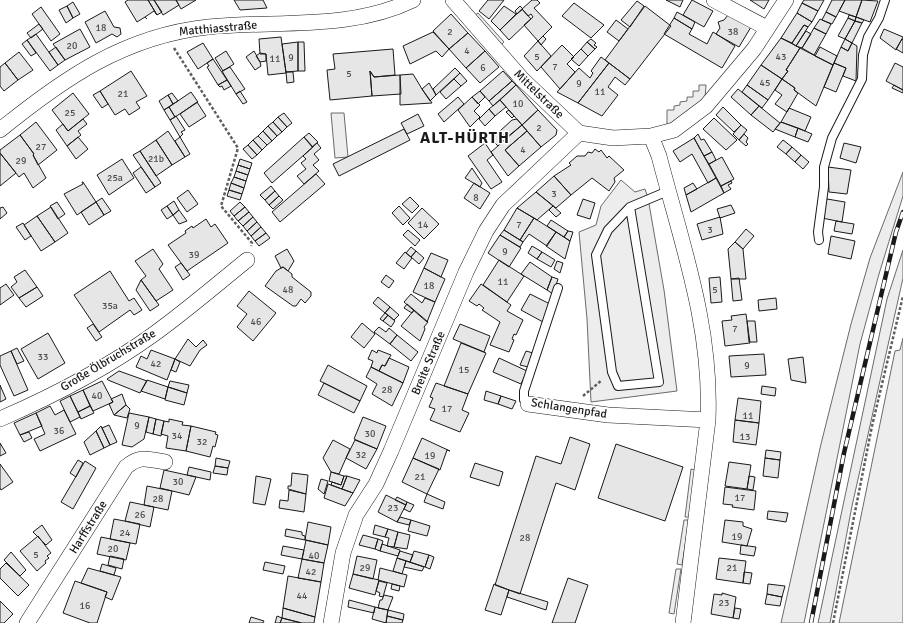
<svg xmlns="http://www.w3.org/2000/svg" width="903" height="623" font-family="Signika,sans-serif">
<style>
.built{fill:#ededed;stroke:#6a6a6a}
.building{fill:#e6e6e6;stroke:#1a1a1a}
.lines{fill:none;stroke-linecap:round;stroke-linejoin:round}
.service-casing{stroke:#1a1a1a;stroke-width:10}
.minor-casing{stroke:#1a1a1a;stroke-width:16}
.path{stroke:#5f5f5f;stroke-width:2.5;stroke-dasharray:3 2;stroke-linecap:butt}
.service{stroke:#fff;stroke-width:8}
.minor{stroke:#fff;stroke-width:15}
.rail-casing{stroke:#1a1a1a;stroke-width:4.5}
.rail{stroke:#fff;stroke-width:3;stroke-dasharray:9;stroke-linecap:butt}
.labels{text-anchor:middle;stroke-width:3;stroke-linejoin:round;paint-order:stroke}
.number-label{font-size:10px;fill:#4d4d4d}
.street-label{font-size:12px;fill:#1a1a1a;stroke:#fff}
.district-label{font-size:16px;font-weight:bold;letter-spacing:1px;fill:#1a1a1a;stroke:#fff}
</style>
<rect width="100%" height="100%" fill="#fff"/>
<path class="built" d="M478,13L504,42L500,46L474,16Z
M699,85H706L705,98L694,110L667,125V110H674V106L680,105V102L687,101V97H693V91H699Z
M331,113H344L348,157L335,158Z
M903,172V196L879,274L860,344L804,623H781L821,444L851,324L870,258Z
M621,180L635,192L645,189L648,198L664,290L677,391L591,402L587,319L579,232L596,225L601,206Z
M903,250V278L852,506L830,623H818L887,299Z
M903,338V623H839L895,351L900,350Z
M691,469L696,470L689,517H685Z
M684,520H689L682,565L677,564Z
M676,569H681L674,614L669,613Z"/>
<path class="building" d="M128,0H148L157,15L154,11L145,17L147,19L145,17L137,22L125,2Z
M148,0H154L162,12L157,15Z
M154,0H176L179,5L163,15Z
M176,0H196L181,9Z
M234,0H263L267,8L240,10Z
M488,0H504L489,19L479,11Z
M532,0H537L540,3L534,8L552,27L538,41L524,25L533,17L531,14L528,16L522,9Z
M666,0H683L680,7Z
M692,0L713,11L704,27L683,15Z
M750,0H769L764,9Z
M804,0H824L818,11L802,3Z
M832,0H845L836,17L826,12Z
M845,0H862L856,17L839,11Z
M862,0L878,1L870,22L856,17Z
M637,1L644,6L630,27L621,20Z
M73,2L80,14L73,18L67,6Z
M574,3L604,25L591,38L562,16Z
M802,3L818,11L812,22L797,13Z
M67,6L73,18L66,23L59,10Z
M504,6L516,14L500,30L491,21Z
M520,6L523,9L517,14L515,11Z
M645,6L671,26L630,79L605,60Z
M41,7L60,34L51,41L32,14Z
M522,9L531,19L509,40L500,30Z
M105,11L114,27L120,28L121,34L117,37L112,34L96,43L85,22Z
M677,12L695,22L692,29L674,18Z
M826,12L836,17L832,24L822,20Z
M797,13L812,22L808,27L804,25L792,43L781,38Z
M451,14L468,33L449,49L433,31Z
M728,15L751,27L739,47L716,34L720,28L718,22L724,20Z
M849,15L856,17L855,21L848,18Z
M856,17L864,20L862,23L855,21Z
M674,18L692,29L689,34L707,44L713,32L735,46L722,68L664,34Z
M848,18L855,21L845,39L838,36Z
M820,19L831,24L826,34L814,28Z
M616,20L628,29L619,41L607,32Z
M855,21L862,23L852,43L845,39Z
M39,24L43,29L31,38L27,33Z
M804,25L808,27L796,46L792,43Z
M814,28L826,34L814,55L802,48Z
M80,29L90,47L65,60L53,44Z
M884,29L903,37L896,50L880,38Z
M806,31L811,34L802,48L796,46Z
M433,32L449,49L442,57L436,51L410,64L403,46Z
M468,33L485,51L466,68L449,49Z
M36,34L58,65L50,71L27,40Z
M543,36L546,39L541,45L538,41Z
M281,37L286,73L268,75L266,54H260L259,39Z
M781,38L800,48L786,70L788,71L782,79L761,65Z
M591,39L596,43L594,45L597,47L595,49L587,42Z
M845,39L852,43L848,51L841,47Z
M902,39L903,40V53L896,49Z
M27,40L36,53L31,56L22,44Z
M538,41L551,56L537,71L524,56Z
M298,42V71L286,72L282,44Z
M298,42H304L305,71H298Z
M587,42L595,49L588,56L581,49Z
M203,43L213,59L198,69L187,52Z
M852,43L857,46L856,81L843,76L846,68L834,63L841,47L848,51Z
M562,45L574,57L567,64L575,72L560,89L541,67Z
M56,47L65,60L58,65L49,52Z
M820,47L837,56L833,65L815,56Z
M800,48L833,65L816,106L794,90L795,88L782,79L788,71L786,70Z
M393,49L395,75L374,77L370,71L372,96L330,100L327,70L335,69L333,54Z
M581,49L588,56L579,66L571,59Z
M226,51L234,64L223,71L215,58Z
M254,51L260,62L261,66L255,70L246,57Z
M485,51L499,67L480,83L466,68Z
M19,52L33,70L18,80L5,63Z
M260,53L266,54V61L260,62L256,56Z
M601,57L609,63L578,103L557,92L579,68L590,78L593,73L591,71Z
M213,59L227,80L218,85L207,67L209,66L207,63Z
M5,63L18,80L4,91L0,86V67Z
M609,63L630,79L625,85L615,77L608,87L618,95L602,116L578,103Z
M834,63L846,68L836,92L824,87Z
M895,63L903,67V90L886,81Z
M761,65L782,79L768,100L747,85Z
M230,67L245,89L236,94L222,71Z
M455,68L460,73L436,95L433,89Z
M131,71L147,96L136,102L140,108L129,115L125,109L115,115L100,91Z
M370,71L374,77L400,75L401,94L372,96Z
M503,71L512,81L489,101L480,91Z
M286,72H293L294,82L287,83Z
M460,73L467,81L461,86L454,79Z
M413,74L422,89L432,103L400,105V75Z
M454,79L461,86L446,99L440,92Z
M782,79L795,88L794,90L798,93L787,112L775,104L782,95L775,90Z
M227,80L231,86L224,90L222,86L220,87L218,85Z
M512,81L516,85L493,106L489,101Z
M429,83L436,95L430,101L422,89Z
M516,85L538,110L522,125L500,100Z
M747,85L768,100L762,108L742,92Z
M894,85L903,90V93L892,88Z
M738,89L759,106L751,115L731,97Z
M100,91L108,104L102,108L93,95Z
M240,91L247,102L243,104L236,94Z
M480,91L485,97L478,104L472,97Z
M191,92L198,102L175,117L169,107Z
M73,93L89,114L68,131L52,110Z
M172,93L178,101L173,104L168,95Z
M168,95L173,104L164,110L159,101Z
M458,97L464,104L444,122L438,114Z
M472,97L480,105L474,111L480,117L470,127L458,110Z
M500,100L506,107L495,116L489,109Z
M197,102L206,116L189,127L180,114Z
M759,106L780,123L773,132L751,115Z
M169,107L175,117L170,120L164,110Z
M723,107L741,125L734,132L716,115Z
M789,108L811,117L805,131L781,122Z
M489,109L495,116L485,126L479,119Z
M509,110L514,116L512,118L506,112Z
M538,110L557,130L556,135L541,147L522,125Z
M284,113L292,123L287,127L278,117Z
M418,114L424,126L407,134L401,123Z
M176,116L185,130L181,132L183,134L180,137L170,120Z
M278,117L287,127L282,132L273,122Z
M714,118L737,140L726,150L703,129Z
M83,119L87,124L78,131L81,135L67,146L56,130L63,124L68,131Z
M517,119L522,125L506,138L500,131L512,120Z
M36,122L57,150L38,165L33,155L34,154L20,135Z
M273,122L282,132L277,136L268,126Z
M781,122L798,128L795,137L775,129Z
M522,125L527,131L505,150L519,166L508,176L491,152Z
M741,125L747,130L739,140L733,134Z
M268,126L277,136L272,141L263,131Z
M798,128L812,134L808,142L795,137Z
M404,129L410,140L339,176L333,164Z
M168,131L185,157L172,165L156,140Z
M263,131L272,141L267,145L258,136Z
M500,131L506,138L498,146L491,139Z
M527,131L541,147L519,166L505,150Z
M309,133L318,142L312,147L304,137Z
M698,134L701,140L704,139L712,152L704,156L694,138Z
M744,134L748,138L746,142L748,144L746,146L739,140Z
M20,135L34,154L33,155L46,178L33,188L24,173L19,177L0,153V150Z
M258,136L267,145L262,150L253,140Z
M78,137L88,149L76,159L67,146Z
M180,137L190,154L185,157L175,141Z
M304,137L313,147L272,183L264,173Z
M694,138L716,178L708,183L692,154L680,162L673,151Z
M156,140L172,165L156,176L140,151Z
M253,140L262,150L257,155L248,145Z
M783,140L792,147L786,154L777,147Z
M317,143L321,148L314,154L319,160L313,165L319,171L304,184L297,176L306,169L301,163L306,159L303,156Z
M485,143L493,155L487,160L502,182L491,189L468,156Z
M844,143L861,147L856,163L840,158Z
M248,145L257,155L252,159L243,149Z
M792,147L801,155L795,162L786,154Z
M595,149L599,152L601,150L607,158L609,156L624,170L614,178L615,182L609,191L592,178L571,195L554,176L571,165L569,163L577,156H585L588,152L592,153Z
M140,151L161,183L155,187L133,155Z
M712,152L716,160L709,164L704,156Z
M0,153L16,173L0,186Z
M801,155L809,162L803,169L795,162Z
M722,157L734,179L721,186L709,164Z
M122,159L134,178L109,195L97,175Z
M240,159L252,163L250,169L238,165Z
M238,165L250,169L248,175L236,171Z
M141,167L155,187L146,193L133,173Z
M828,167L851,170L847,194L829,192Z
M472,168L482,183L480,187L465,178Z
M236,171L248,175L246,181L234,177Z
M316,174L325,184L280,222L272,212Z
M554,176L571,195L556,208L536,192Z
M234,177L246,181L244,188L231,183Z
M716,178L724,193L691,212L686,195Z
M731,181L732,183L728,185L731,189L724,193L721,186Z
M82,182H83L96,202L77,215L64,194L83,184Z
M231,183L244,188L242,194L229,190Z
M474,183L490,193L480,209L464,198Z
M693,183L697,189L686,195L684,188Z
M271,186L275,191L265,200L260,195Z
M188,190L198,204L187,212L177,198Z
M229,190L242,194L240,200L227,196Z
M275,191L279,196L269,205L265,200Z
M536,192L553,206L537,220L517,208Z
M279,196L283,200L273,209L269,205Z
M410,197L419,206L412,213L402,204Z
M102,198L111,211L104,215L96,202Z
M583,199L595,203L590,219L577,215Z
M827,199L845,202L842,222L822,218Z
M174,201L179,210L173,215L167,206Z
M57,202L65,214L58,219L50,206Z
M96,202L104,215L89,225L81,212Z
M240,202L245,207L234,216L230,211Z
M731,205L735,213L720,218L717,209Z
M167,206L173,215L167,219L161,210Z
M399,206L410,218L403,225L392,213Z
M553,206L561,213L556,217L549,210Z
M3,207L7,213L0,219V208Z
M51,207L68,233L55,242L37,216Z
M245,207L249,212L238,221L234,216Z
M422,208L439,224L424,239L408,223Z
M517,208L534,218L520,240L504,230Z
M179,210L187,221L179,224L173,215Z
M249,212L253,217L243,226L238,221Z
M37,216L55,242L41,251L24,225Z
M253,217L257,222L247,231L243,226Z
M720,217L723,234L702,240L697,224Z
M534,218L556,232L547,246L529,234L523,242L520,240Z
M206,219L211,227L215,224L228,243L187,271L168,245L186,233L185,231L192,226L193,228Z
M551,220L568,231L564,237L547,226Z
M836,221L854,224L852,234L834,231Z
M257,222L261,227L251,236L247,231Z
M23,223L31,236L25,240L16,227Z
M261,227L266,233L255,241L251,236Z
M746,229L754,236L743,249L735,242Z
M408,230L420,240L415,246L403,235Z
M504,230L523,242L520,247L500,235Z
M568,231L573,232L570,241L564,237Z
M556,232L570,241L565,259L546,246Z
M266,233L270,238L259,246L255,241Z
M500,235L521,248L509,267L488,253Z
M831,236L855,241L851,259L828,254Z
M735,242L743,249L746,279H731L728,249Z
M532,246L542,252L537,259L528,253Z
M411,247L416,251L411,257L406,253Z
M153,249L163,264L159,269L173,290L156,301L141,280L146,276L135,261Z
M287,249L294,261L288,271L283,267L281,268L275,256Z
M416,251L424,258L419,264L411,257Z
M405,252L412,258L404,269L396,263Z
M542,252L555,260L551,267L537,259Z
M431,253L448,260L441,277L424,268Z
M499,260L524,276L507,302L483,285Z
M557,261L563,263L560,273L554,269Z
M530,262L552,277L547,290L521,274Z
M181,263L190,275L183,280L175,267Z
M283,267L292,274V277L311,292V296L305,303L301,299L296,306H293L265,286L276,271Z
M424,268L445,279L435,302L413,292Z
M25,270L37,287L19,298L11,287L17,282L14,277Z
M110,271L129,301L134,298L142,310L134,315L130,310L99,332L74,295Z
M386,275L394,281L389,288L381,282Z
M552,277L558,279L553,294L547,290Z
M720,277L722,302L711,303L709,278Z
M739,278L742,300L733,301L731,279Z
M141,280L159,305L150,311L136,290Z
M6,284L14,295L0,305V288Z
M481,284L511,305L507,311L523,320L516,335L514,334L512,339L514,340L509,352L490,345L500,322L482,310L484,308L479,304L477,306L469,301Z
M37,287L43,296L26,307L19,298Z
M249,291L276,313L253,341L237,327L247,314L237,306Z
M411,294L422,303L425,298L435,302L427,322L404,302Z
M530,294L550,304L543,322L521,310Z
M378,297L390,307L385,313L373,303Z
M776,298L777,309L759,311L758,300Z
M407,304L414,310L412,313L404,308Z
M390,307L399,315L394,320L385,313Z
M414,310L428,322L424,327L425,329L420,341L401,326Z
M385,313L388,315L383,321L380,319Z
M746,314L750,343L725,346L722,321L732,320L731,316Z
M388,315L395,321L391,327L383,321Z
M747,321H755L757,342H749Z
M362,323L375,334L364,348L351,337Z
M93,324L102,337L96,341L87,328Z
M460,324L490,336L484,352L453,339Z
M379,327L386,332L389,328L397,335L390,344L374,332Z
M48,333L65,363L38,379L21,349Z
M397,335L418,352L411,361L390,344Z
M188,339L196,347L203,340L207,345L200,350L190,366L175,359Z
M461,343L486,353L468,394L444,386Z
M17,348L24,361L17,364L11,351Z
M151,350L175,359L167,380L136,367L141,356L147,359Z
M372,350L377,353L378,350L391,355L385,366L382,365L379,371L371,367L373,361L368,359Z
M11,351L28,390L14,396L0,365V356Z
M526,351L533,353L528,367L520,365Z
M764,354L766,375L731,377L729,356Z
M803,357L806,383L791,380L788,359Z
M389,358L409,367L403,383L379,371L382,365L385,366Z
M499,358L527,371L521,384L493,372Z
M175,359L180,362L176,372L171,370Z
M328,365L367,386L360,401L320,381Z
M371,367L403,383L392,406L372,394L377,384L366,377Z
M119,371L147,381L140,393L108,380L107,379Z
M147,380L168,387L165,399L141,391Z
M102,381L113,402L93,411L83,390Z
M170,381L189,385L187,393L168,387Z
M324,383L360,401L354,413L318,395Z
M436,383L468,394L462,410L469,413L460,432L430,420L435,409L429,407L433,398L430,397Z
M0,385L6,399L0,402Z
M762,386L776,388L775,396L761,394Z
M168,387L187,393L184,405L165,400Z
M83,390L90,406L78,412L70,396Z
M486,391L501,396L498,404L484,400Z
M122,394L126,405L114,415L109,404L113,402L111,399Z
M70,396L80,417L70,422L60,401Z
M501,396L516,401L512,409L498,404Z
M738,398L761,401L759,423L735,420Z
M126,405L130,409L127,418L114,415Z
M50,406L55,415L64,410L76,434L40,451L34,439L45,434L36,413Z
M90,406L94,413L81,419L78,412Z
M36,413L42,426L20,435L14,423Z
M129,413L149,417L144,439L132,447L122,445Z
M149,417L156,419L153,434L146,432Z
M363,417L386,426L377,449L354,439Z
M156,419L164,421L161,436L153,434Z
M169,419L183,422L182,425L191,426L186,451L166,448L168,436L161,434L164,421L169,422Z
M735,420L759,423L756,445L733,442Z
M109,425L117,442L110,445L102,428Z
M101,426L110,445L104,448L96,431Z
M191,426L216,432L215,434L218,435L215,447L213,446L210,457L186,451Z
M96,431L104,448L90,455L84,442Z
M29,432L32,438L24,442L20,435Z
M570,437L590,444L575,490L556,483L520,594L495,585L536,456L561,464Z
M422,438L450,451L447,450L440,470L413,458Z
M333,440L350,449L339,474L331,472L323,458Z
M355,440L377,449L366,469L346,458Z
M0,443L6,453L0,456Z
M616,444L683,467L665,521L598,498Z
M766,450L781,452L780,460L765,458Z
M216,458L230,461L228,468L215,466Z
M413,458L439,469L427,494L402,482Z
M765,458L780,460L778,478L763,476Z
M78,460L83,463L76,477L70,473Z
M85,461L96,468L73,509L61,502Z
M729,462L751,465L747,489L725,486Z
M475,463L503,472L499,486L470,477Z
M0,464L13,482L1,490L0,488Z
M215,466L228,468L227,475L213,473Z
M189,467L211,472L210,480L187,475Z
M164,470L196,477L189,495L160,488Z
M331,472L344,476L341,485L329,481Z
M292,473L308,475L306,494L288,489V486H291Z
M256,476L271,479L265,505L253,503Z
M344,476H347L342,489L331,485L332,482L341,485Z
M347,476L360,480L353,493L342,489Z
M749,476L755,477L753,490L747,489Z
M321,479L328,481L324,494L318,489Z
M328,484L353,493L345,506L324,498Z
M147,486L172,491L168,510L144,505Z
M725,487L756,491L754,510L732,507L733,505L723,504Z
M289,490L306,494L304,512L279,508L280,500L288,501Z
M427,494L445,502L443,509L424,502Z
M386,495L406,505L397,522L378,512Z
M397,497L407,502L406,505L395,500Z
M130,502L154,507L150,527L125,521Z
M407,502L414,505L410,512L404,509Z
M768,511L788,513L786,522L767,519Z
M400,517L411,520L409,525L397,522Z
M114,519L140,524L136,544L110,539Z
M411,520L430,526L427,536L408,531Z
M725,520L743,522V526L752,529L747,546L722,542Z
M308,522L331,527L328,545L305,540Z
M42,525L52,540L46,545L33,532Z
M375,525L388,529L385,537L373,534Z
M286,529L302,532V535L305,536V540L285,536Z
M388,529L398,532L394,547L387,546L389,538L385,537Z
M398,532L410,535L407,549L394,547Z
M363,535L378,539L375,549L359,545Z
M38,536L51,553L47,556L49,558L45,561L46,563L37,571L20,551Z
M101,537L130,543L126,560L97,554Z
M378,539L383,541L380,551L375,549Z
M306,540L328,545L324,563L302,559Z
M382,544L400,550L398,556L380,551Z
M741,545L756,547L754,556L740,554Z
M283,546L304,550L302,559L281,555Z
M400,551L413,555L410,562L397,558Z
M414,551L429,555L425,567L410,562Z
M11,552L26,570L20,576L4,560Z
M429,555L434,557L430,569L425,567Z
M110,556L124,559L122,569L108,565Z
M357,556L377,560L373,579L353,574Z
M397,558L406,561L402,574L393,571Z
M719,558L746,561L743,583L716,579Z
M302,559L324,563L321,582L298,578Z
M406,561L424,567L422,571L404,567Z
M265,562L285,566L283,574L263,570Z
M6,563L29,585L18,596L0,578V569Z
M102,564L116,568L114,575L100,571Z
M88,568L121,577L112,600L105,597L107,592L81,583Z
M380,568L407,575L404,587L378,580Z
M744,572L752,573L750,584L743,583Z
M353,574L379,580L375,595L349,588Z
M288,576L321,582L315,617L283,608Z
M568,578L588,585L575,623H552Z
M75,581L107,592L97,623H90L63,613Z
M379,581L387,583L383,597L379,596L380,593L376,591Z
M392,584L400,586L399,591L391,589Z
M494,584L509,590L501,615L485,610Z
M768,584L785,586L782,597L767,594Z
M509,590L548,602L546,610L507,597Z
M722,593L736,597L733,618L711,614L714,594L722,595Z
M767,594L782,597L780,606L765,604Z
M384,595L393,597L388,610L378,608L380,600H382Z
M349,600L375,607L374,613L348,607Z
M0,601L13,614L4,623H0Z
M375,607L388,610L386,623L372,619Z
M283,608L315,617L314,623H302L282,618Z
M735,608L741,609L739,619L733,618Z
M388,610L404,614L403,620L387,616Z
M277,616L282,618L280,623H275Z
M387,616L403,620L402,623H386Z
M251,617L264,621L263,623H249Z
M282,618L301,623H280Z"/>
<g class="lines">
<g class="service-casing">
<path id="service" d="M630,207L659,382L618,386L612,372L596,255L608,230L630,207L668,191
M819,240L818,232L824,187V167L832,138L862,79L863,55L868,37L879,18L885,0
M528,404L524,400V391L558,288"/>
</g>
<g class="minor-casing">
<path id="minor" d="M453,0L522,79L579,133L613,138L651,136L674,130L706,106L754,49L786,0
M714,0L767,28
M0,130C63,79 124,36 208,27C276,20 349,31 413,0
M651,136L659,156C682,245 712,326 708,420L683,623
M528,404L608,415L708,420
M0,419C53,396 107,368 154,334C186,311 216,285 247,260
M27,623L126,467C140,455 147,459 165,462
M331,623L343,553L356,515L376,484L391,451L466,272L486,231L503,205L579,133"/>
</g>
<path class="path" d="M174,48L238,148L221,206L252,243L251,246
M583,396L602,380
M833,623L872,426L903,296"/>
<use href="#service" class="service"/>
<use href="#minor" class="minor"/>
<g class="rail-casing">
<path id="rail" d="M811,623L844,453L896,232L903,212"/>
</g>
<use href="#rail" class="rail"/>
</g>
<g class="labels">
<g class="number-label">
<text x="101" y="31">18</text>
<text x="450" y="35">2</text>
<text x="733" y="35">38</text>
<text x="72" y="49">20</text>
<text x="467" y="54">4</text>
<text x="537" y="60">5</text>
<text x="781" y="60">43</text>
<text x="291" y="61">9</text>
<text x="275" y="62">11</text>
<text x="555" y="70">7</text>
<text x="483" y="71">6</text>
<text x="349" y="77">5</text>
<text x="765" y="86">45</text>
<text x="579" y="87">9</text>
<text x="600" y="95">11</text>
<text x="123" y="97">21</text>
<text x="518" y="107">10</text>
<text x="70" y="116">25</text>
<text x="539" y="131">2</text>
<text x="41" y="150">27</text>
<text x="523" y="153">4</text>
<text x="156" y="162">21b</text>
<text x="21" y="164">29</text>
<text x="115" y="181">25a</text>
<text x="554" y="197">3</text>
<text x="476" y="201">8</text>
<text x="423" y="228">14</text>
<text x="519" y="228">7</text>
<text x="710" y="233">3</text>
<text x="505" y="255">9</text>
<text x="194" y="258">39</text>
<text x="503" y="285">11</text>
<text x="429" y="289">18</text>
<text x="288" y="293">48</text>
<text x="715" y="293">5</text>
<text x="110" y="309">35a</text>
<text x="256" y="325">46</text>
<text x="735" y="332">7</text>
<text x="43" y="360">33</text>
<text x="156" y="367">42</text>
<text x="747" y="369">9</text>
<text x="464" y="373">15</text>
<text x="387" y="393">28</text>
<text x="97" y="399">40</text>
<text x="447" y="412">17</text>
<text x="748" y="419">11</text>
<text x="137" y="429">9</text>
<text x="59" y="434">36</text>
<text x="370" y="437">30</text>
<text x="177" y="439">34</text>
<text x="745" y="440">13</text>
<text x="202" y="445">32</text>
<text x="361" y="458">32</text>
<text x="430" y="459">19</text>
<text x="420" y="480">21</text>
<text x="178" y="485">30</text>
<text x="740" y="501">17</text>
<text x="158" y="502">28</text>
<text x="393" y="511">23</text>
<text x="140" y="518">26</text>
<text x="125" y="536">24</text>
<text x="737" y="540">19</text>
<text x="525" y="541">28</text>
<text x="113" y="552">20</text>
<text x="36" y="558">5</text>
<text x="314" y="559">40</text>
<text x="365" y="571">29</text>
<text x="732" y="571">21</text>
<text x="311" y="575">42</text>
<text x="302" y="599">44</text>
<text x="724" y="606">23</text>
<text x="85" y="609">16</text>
</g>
<g class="street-label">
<text transform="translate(218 28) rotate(-5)" y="4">Matthiasstraße</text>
<text transform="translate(539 94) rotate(44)" y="4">Mittelstraße</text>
<text transform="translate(108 360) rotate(-31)" y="4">Große Ölbruchstraße</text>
<text transform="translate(428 363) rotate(-67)" y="4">Breite Straße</text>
<text transform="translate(569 408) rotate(9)" y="4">Schlangenpfad</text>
<text transform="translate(88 527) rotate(-58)" y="4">Harffstraße</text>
</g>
<g class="district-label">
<text x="465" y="143">ALT-HÜRTH</text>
</g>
</g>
</svg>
